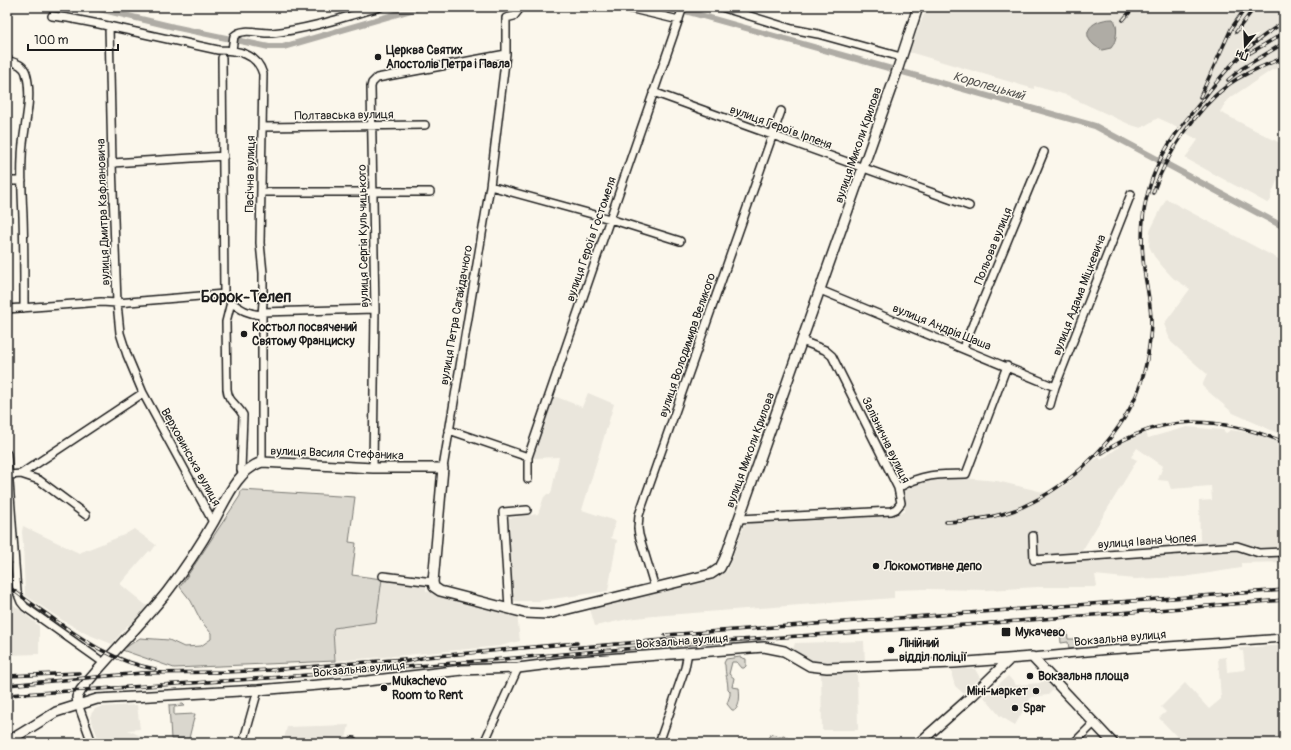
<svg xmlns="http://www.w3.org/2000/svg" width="1291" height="750" font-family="Pangolin,sans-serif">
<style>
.built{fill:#eae6dc;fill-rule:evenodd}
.green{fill:#dad7ce;stroke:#7b7a75}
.water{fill:#afaca5;stroke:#74726e}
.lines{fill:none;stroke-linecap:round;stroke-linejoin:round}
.canal{stroke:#afaca5;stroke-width:6}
.minor-casing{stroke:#1c1c1c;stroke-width:10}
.tertiary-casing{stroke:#1c1c1c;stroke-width:12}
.minor{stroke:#fbf7ec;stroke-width:7}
.tertiary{stroke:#fbf7ec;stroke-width:9}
.rail-casing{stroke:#1c1c1c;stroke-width:3.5}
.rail{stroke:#fbf7ec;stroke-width:2;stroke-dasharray:6;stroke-linecap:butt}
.poi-dot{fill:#1c1c1c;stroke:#fbf7ec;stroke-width:1.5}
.labels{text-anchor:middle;stroke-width:3;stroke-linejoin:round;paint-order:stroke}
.poi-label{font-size:12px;font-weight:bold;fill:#1c1c1c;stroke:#fbf7ec;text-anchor:start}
.street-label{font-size:12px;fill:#1c1c1c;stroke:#fbf7ec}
.water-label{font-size:13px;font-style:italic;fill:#575653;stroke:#fbf7ec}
.district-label{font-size:16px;font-weight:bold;fill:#1c1c1c;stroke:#fbf7ec}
</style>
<rect width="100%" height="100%" fill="#fbf7ec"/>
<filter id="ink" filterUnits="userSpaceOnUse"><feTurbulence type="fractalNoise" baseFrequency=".025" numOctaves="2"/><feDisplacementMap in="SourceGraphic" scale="8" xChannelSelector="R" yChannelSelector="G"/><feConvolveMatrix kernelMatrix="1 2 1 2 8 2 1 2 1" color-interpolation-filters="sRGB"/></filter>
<g filter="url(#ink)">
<path class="built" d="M927,7H1284V69L1281,67L1272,70L1227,100L1220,112L1284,145V165L1271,195V200L1267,203L1185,158L1198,140L1167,122L1158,118L1141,128L1131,125L1072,98L1070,96L1034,86V89L909,52Z
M1166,199L1284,262V436L1233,413L1202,386L1207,374L1171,342L1164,324L1190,289L1173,278L1162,266L1154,256L1149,246L1150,231Z
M588,393L614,404L582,510L616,521L611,538L617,540L608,591L538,601H511L509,518L538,514L544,497L547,494H551L559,457L533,458L554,396L582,407Z
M1187,427L1223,430L1226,433L1231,430L1254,433L1284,443V562L1241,563V568L1184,577L1135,579L1095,575L1097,587H1039L987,590L925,589L894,590V598L653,616L628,619L595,626L590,609L714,578L727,571L745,523L905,512L903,489L913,482L942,477L964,478L997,481L1051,494L1069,483L1080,470L1099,457L1101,460L1119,447L1118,445L1146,433L1148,438ZM1137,448L1163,466L1158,480L1168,481L1171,489L1211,486L1212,500L1199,501L1200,541L1122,549V553L1093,555V561L1080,562L1079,556L1137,460L1131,457Z
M23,526L79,553L124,535L134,529L156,545L151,552L149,551L120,584L147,606L130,626L128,625L112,644L87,634L62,620L25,595L23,543L22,532Z
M382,579L426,585V591L452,598V600L463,602V601L517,614L520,641L500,646L384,657L335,661L333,631L334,628L376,622Z
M7,599L39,626V654L7,655Z
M864,641L865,663L820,664L803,656L793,649L795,643Z
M1284,645V743H1183L1159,718L1166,712L1161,707L1185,683L1209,709L1221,699L1218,658L1226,657L1227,672L1245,670L1243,651H1240L1239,648Z
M857,669L858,730H822L821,670Z
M963,669H975L980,678L963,693L955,686L952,676V670Z
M1008,676L1016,685L1039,683L1047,680L1055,688L1048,695L1031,697L1015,725L1000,716L984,697Z
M137,705L140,729L128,730L151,741L162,742L161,743H100L90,717L91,714L95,709L100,707Z
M349,725L345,743H283L287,727Z"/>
<path class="green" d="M241,490L355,497L349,542L356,543L352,575L382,579L376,622L334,628L333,631L335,661L174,668L122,650L140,638L169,640L184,647L201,646L211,639V633L201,621L191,601L180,587L240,496Z
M1060,630H1063L1064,632H1067L1068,639H1076L1077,648L1069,649L1068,642L1061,643Z
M740,657L746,659V666L744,668H742L737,662H732L729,674L734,678L732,687L739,688C740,695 740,706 735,710H732L727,704L730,695V691L728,689C728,681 725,674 725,665L724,663L726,659Z
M183,704L185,706L174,707V715L195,714L189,738L188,739H171L169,705Z
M772,734L780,736L784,735L793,743H765L768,742L769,736Z"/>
<path class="water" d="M1113,19C1119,25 1117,41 1111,48L1102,50C1076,37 1089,19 1113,19Z"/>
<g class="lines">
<path class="canal" d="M91,7L174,27L269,47H283L421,7
M671,7L1095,126L1284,227"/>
<g class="minor-casing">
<path id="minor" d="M624,7L679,20
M721,7L792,29L818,34L901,57
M52,16L68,18L99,24L218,50C237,50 257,53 263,74L260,243L263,273V302L262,315V462
M109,26L112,163L117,303L120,333L127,355L143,393
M232,50L234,36C243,27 260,34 272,33C309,29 345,17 380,7
M222,58L224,294L231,302L226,322L227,389C228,402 237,404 243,415L241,470L243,473
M7,60C15,63 23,64 26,73C34,100 22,130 22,158C21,177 22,197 23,216C24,247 24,277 24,308
M653,92L969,206
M262,127L425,125
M112,163L224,156
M7,181H22
M490,186L610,219L680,241
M261,192H430
M820,290L1055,387
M231,302C241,310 249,314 262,315
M7,309L101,302L117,303L224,294
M262,312L375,309
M963,348L1044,152
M1050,405L1055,387L1131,194
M449,430L528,457
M7,454L17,592L21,602L25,607L104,663
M373,468L375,309L371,87L372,83L377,78L506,54
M443,468L490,186L506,54V18L514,16L521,7
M21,474L39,480L86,515
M9,475L21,474L143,393L213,522
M528,479V457L683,7
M898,488C921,474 940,474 966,474L1007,366
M739,519L891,511L896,509L901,503L898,488L832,356L825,350L802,341
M1033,536L1034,560L1237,546L1259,553L1284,552
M383,576L433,582
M655,588L639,535L638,528L639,515L781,111
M509,608L503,512L527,510
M1032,657L1109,650L1284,638
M78,704L92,743
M243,743L258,690
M353,743V741
M484,743L518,668
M659,743L685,668L688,652
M1074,743L1094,723"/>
</g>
<g class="tertiary-casing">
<path id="tertiary" d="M78,704L77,697L81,690C108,656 140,626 167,592C184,570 200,546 214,521C226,500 237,470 262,462L373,468H443L433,582L434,587L440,591L525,613L548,614L564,610L711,574L720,568L725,558L895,77L918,7
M7,742L56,712L97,699L258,690L367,681L462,670L518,668L566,662L764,647L784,651L810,666L827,668L954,663L1032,657L1113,743
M919,743L973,695L1010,659"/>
</g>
<use href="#minor" class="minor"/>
<use href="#tertiary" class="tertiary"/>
<g class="rail-casing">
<path id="rail" d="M1123,20L1134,7
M1236,32L1255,7
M1250,53L1284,33
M1228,80L1241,69L1284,43
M1200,97L1231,29L1246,7
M1153,193C1165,157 1196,109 1227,86C1243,73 1265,66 1284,57
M1102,453C1162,412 1218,416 1284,442
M946,522C969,521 993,518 1015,510C1040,500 1063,485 1083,467C1128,425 1149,384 1151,322C1151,307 1148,291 1145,276C1141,248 1140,220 1148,192C1158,155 1176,132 1200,103C1214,85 1227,68 1244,52C1256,41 1270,31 1284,22
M7,585C21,597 37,607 52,618C85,641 114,662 155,669
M665,635L1284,590
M571,648L675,639
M399,663L426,657L577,643
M7,676L79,673
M7,685L142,673L226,672L270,670L404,659
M7,695L283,677L710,642L980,624L1284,600"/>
</g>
<use href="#rail" class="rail"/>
</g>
</g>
<g class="poi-dot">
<circle cx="378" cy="57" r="4"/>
<circle cx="244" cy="334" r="4"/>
<circle cx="876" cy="566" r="4"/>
<rect x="1001" y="627" width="10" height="10" rx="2"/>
<circle cx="891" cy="650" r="4"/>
<circle cx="1030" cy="676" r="4"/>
<circle cx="384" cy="688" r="4"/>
<circle cx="1036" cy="691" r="4"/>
<circle cx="1015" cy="708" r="4"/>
</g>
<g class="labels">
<g class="poi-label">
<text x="386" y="54">Церква Святих<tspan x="386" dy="14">Апостолів Петра і Павла</tspan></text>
<text x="252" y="331">Костьол посвячений<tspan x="252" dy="14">Святому Франциску</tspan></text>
<text x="884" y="570">Локомотивне депо</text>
<text x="1015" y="636">Мукачево</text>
<text x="899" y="647">Лінійний<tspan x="899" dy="14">відділ поліції</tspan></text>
<text x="1038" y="680">Вокзальна площа</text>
<text x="392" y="685">Mukachevo<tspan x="392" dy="14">Room to Rent</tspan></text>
<text x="1028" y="695" text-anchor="end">Міні-маркет</text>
<text x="1023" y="712">Spar</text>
</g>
<g class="street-label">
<text transform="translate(344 115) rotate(-1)" y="4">Полтавська вулиця</text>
<text transform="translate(781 127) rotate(20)" y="4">вулиця Героїв Ірпеня</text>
<text transform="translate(858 145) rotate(-71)" y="4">вулиця Миколи Крилова</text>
<text transform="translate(250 174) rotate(-89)" y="4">Пасічна вулиця</text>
<text transform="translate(103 212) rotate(-92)" y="4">вулиця Дмитра Кафлановича</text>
<text transform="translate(363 236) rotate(-91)" y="4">вулиця Сергія Кульчицького</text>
<text transform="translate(591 239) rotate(-71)" y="4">вулиця Героїв Гостомеля</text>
<text transform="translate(993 246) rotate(-68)" y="4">Польова вулиця</text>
<text transform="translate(1079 295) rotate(-69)" y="4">вулиця Адама Міцкевича</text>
<text transform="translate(456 315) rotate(-80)" y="4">вулиця Петра Сагайдачного</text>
<text transform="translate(942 327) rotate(22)" y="4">вулиця Андрія Шаша</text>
<text transform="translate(687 345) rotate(-71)" y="4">вулиця Володимира Великого</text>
<text transform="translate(886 440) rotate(64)" y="4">Залізнична вулиця</text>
<text transform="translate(750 450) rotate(-70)" y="4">вулиця Миколи Крилова</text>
<text transform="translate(337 453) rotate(2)" y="4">вулиця Василя Стефаника</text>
<text transform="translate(191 457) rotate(61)" y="4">Верховинська вулиця</text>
<text transform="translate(1147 541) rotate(-4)" y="4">вулиця Івана Чопея</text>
<text transform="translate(1120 638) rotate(-5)" y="4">Вокзальна вулиця</text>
<text transform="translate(682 641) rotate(-4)" y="4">Вокзальна вулиця</text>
<text transform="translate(359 669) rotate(-5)" y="4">Вокзальна вулиця</text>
</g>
<g class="water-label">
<text transform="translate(989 85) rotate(16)" y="5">Коропецький</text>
</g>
<g class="district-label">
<text x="246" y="302">Борок-Телеп</text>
</g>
</g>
<rect width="1291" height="750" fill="none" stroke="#fbf7ec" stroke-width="24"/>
<rect x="12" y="12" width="1267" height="726" fill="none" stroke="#1c1c1c" stroke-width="1.5" filter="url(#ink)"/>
<g transform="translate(1245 46) rotate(199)" stroke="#fbf7ec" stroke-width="3" paint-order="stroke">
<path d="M0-3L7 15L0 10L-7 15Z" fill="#1c1c1c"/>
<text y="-6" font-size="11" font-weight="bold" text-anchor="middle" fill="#1c1c1c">Пн</text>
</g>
<path d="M28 44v6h90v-6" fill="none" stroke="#1c1c1c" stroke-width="2"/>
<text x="34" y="44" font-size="12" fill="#1c1c1c" stroke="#fbf7ec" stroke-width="3" paint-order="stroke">100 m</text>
</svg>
